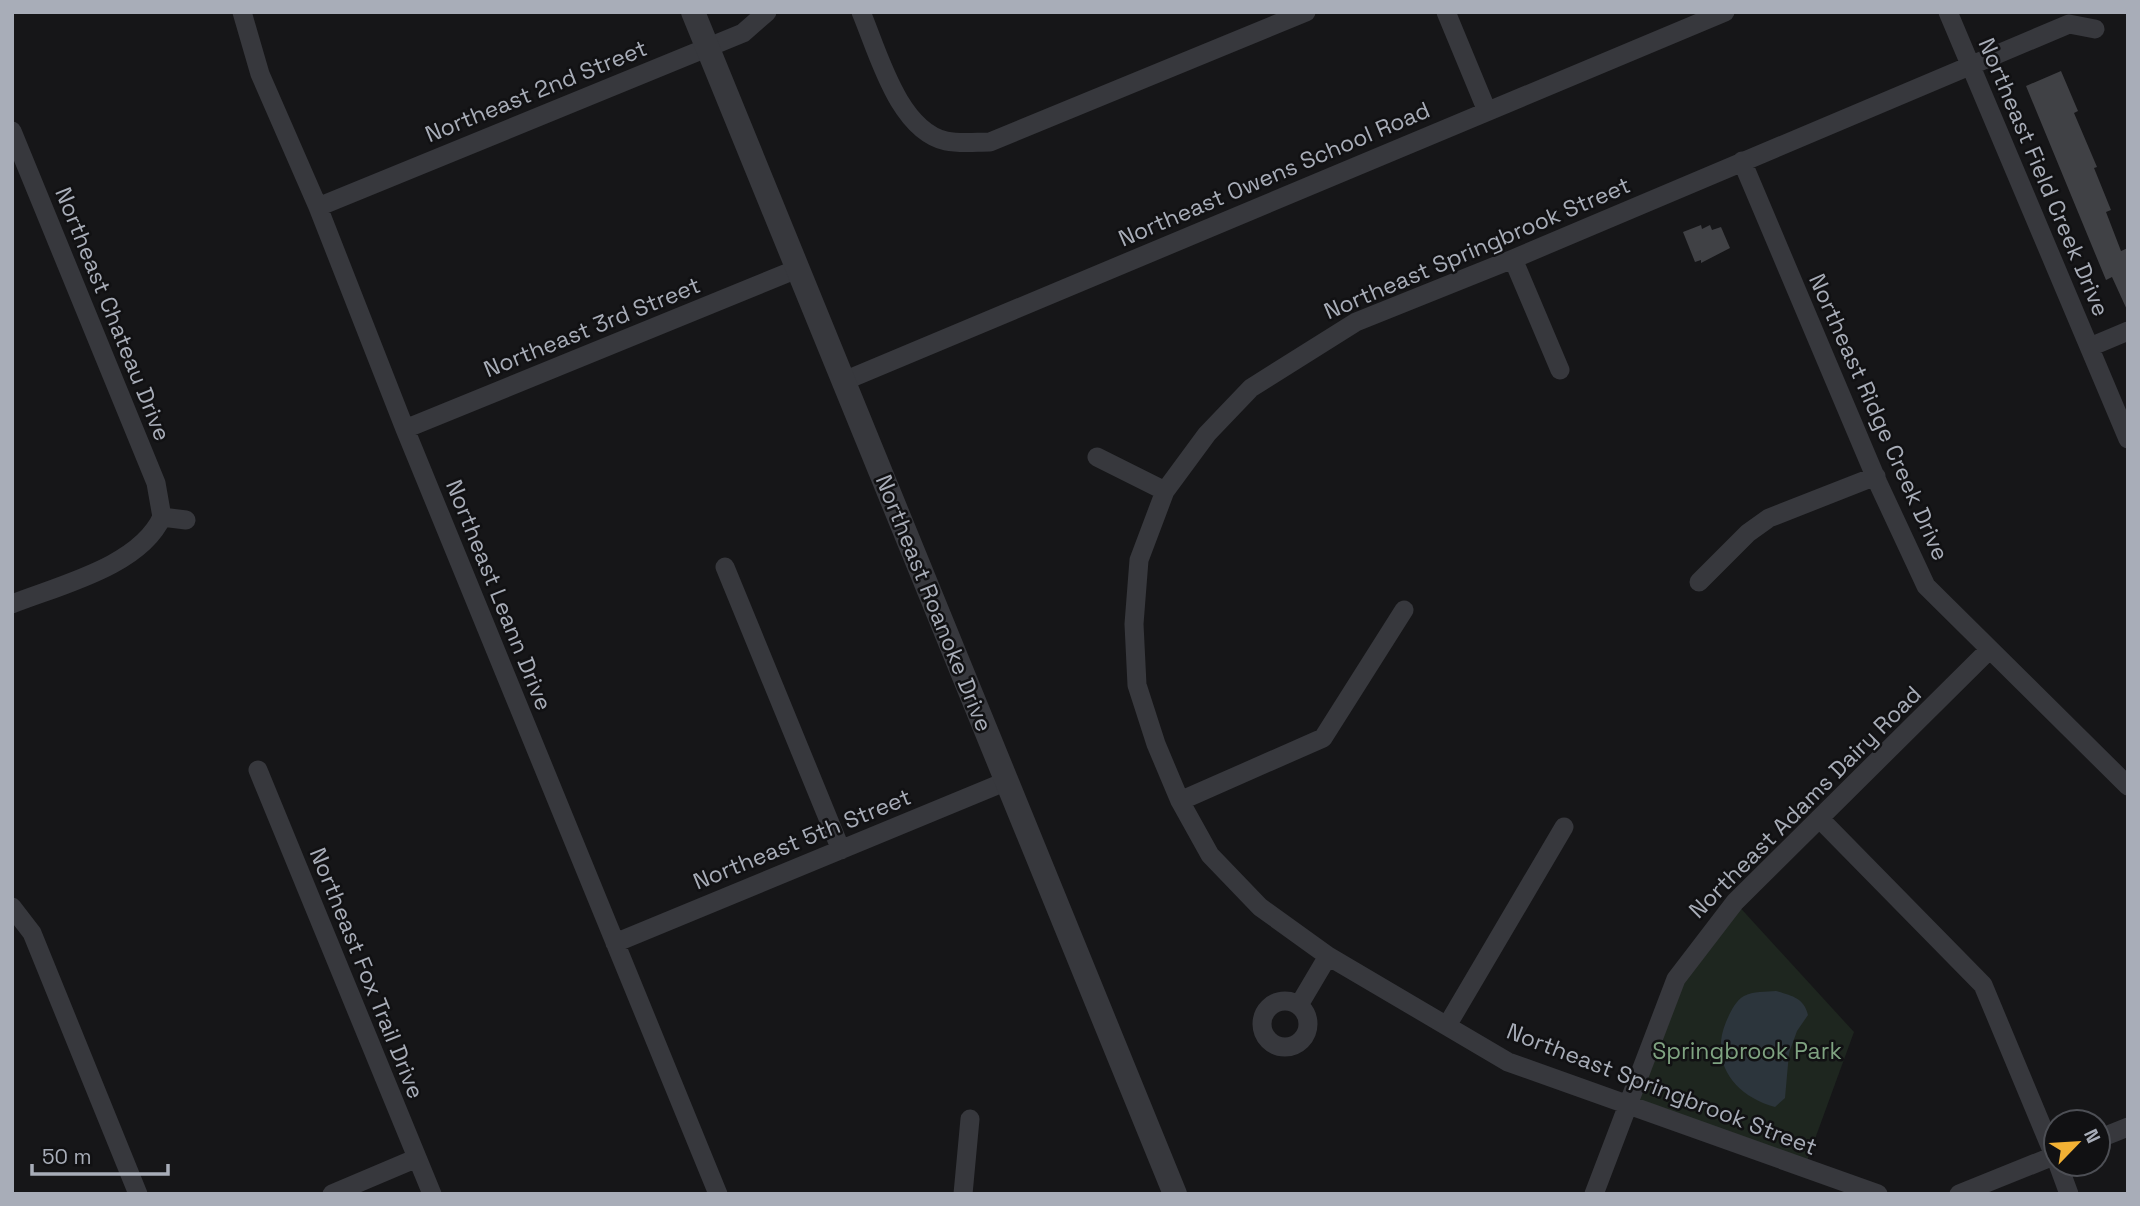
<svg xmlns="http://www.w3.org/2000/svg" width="2140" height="1206" font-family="'Space Grotesk',sans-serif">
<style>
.green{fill:#1e261f}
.water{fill:#2c353c}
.building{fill:#404145}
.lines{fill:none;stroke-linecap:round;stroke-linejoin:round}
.minor{stroke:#37383d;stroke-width:19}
.tertiary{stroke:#37383d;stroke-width:24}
.labels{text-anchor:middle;stroke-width:5;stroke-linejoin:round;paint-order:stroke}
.street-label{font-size:23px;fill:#a8adb8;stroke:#111113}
.park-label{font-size:23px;fill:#7fa381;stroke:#111113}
</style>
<rect width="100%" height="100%" fill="#161618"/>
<path class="green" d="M1735,902L1854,1032L1804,1169L1629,1106L1676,979Z"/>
<path class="water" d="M1776,991C1792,996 1804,998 1808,1015L1797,1031L1789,1053L1785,1098L1775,1107C1735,1096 1709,1063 1726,1022C1730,1013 1735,1001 1744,996C1753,991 1766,992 1776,991Z"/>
<path class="building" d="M2061,71L2078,111L2074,113L2097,167L2094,168L2111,210L2106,212L2121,251L2128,248V312L2112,277L2106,280L2026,86Z
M1701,225L1702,229L1710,225L1712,230L1721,227L1730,248L1701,263V260L1695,262L1683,232Z"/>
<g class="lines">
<path class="minor" d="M242,12L260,74L318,207L405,429L718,1194
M861,12C878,52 898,130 946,141C960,144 976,142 990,142L1306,12
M1446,12L1487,111
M1948,12L2128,439
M12,131L156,483L162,517
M1742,161L1878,483L1926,586L2128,786
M318,207L743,33L767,12
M1513,259L1560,370
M2090,347L2128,331
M844,381L1725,12
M405,429L797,269
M1097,457L1165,491
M725,567L841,850
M1699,582L1748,533L1769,518L1876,476
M12,604C60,585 140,566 162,517L186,520
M258,770L432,1194
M1180,801L1323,738L1404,610
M1820,819L1983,985L2056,1160
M12,907L32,933L138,1194
M615,943L1007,781
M1262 1024a23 23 0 1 1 46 0a23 23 0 1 1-46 0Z
M1299,1005L1328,956
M1448,1024L1564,827
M2098,1139L2128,1127
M2058,1164L2069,1194
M332,1194L417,1158
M963,1194L970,1119
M1594,1194L1676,979L1735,902L1989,650
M1878,1194L1508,1062L1328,956L1260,907L1210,855L1180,801L1156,744L1137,685L1134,624L1139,560L1165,491L1207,434L1251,388L1356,322L1513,259L2069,24L2095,29
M1959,1194L2056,1155"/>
<path class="tertiary" d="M693,12L1175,1194"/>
</g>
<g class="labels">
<g class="street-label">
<text transform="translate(536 91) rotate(-22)" y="8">Northeast 2nd Street</text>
<text transform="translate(1274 174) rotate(-23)" y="8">Northeast Owens School Road</text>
<text transform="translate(2044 177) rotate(67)" y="8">Northeast Field Creek Drive</text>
<text transform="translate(1477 248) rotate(-23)" y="8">Northeast Springbrook Street</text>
<text transform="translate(113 314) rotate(68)" y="8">Northeast Chateau Drive</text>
<text transform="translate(592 327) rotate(-22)" y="8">Northeast 3rd Street</text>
<text transform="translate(1879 417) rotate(66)" y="8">Northeast Ridge Creek Drive</text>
<text transform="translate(499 595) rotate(68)" y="8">Northeast Leann Drive</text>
<text transform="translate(934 603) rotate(68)" y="8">Northeast Roanoke Drive</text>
<text transform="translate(1805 802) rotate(-45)" y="8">Northeast Adams Dairy Road</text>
<text transform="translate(802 839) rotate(-22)" y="8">Northeast 5th Street</text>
<text transform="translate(367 973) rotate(68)" y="8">Northeast Fox Trail Drive</text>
<text transform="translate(1662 1089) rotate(21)" y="8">Northeast Springbrook Street</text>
</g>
<g class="park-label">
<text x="1747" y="1059">Springbrook Park</text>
</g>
</g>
<rect width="2140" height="1206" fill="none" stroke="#a8adb8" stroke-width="28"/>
<g transform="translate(2077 1143) rotate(65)"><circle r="33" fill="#111113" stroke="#4d4f55" stroke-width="2"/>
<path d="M0-5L12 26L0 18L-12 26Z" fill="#f2b134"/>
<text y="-10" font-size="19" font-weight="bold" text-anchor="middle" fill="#a8adb8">N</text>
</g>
<path d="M32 1164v10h136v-10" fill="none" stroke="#a8adb8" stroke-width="3.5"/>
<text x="42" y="1164" font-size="21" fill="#a8adb8" stroke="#111113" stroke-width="5" paint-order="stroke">50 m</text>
</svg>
